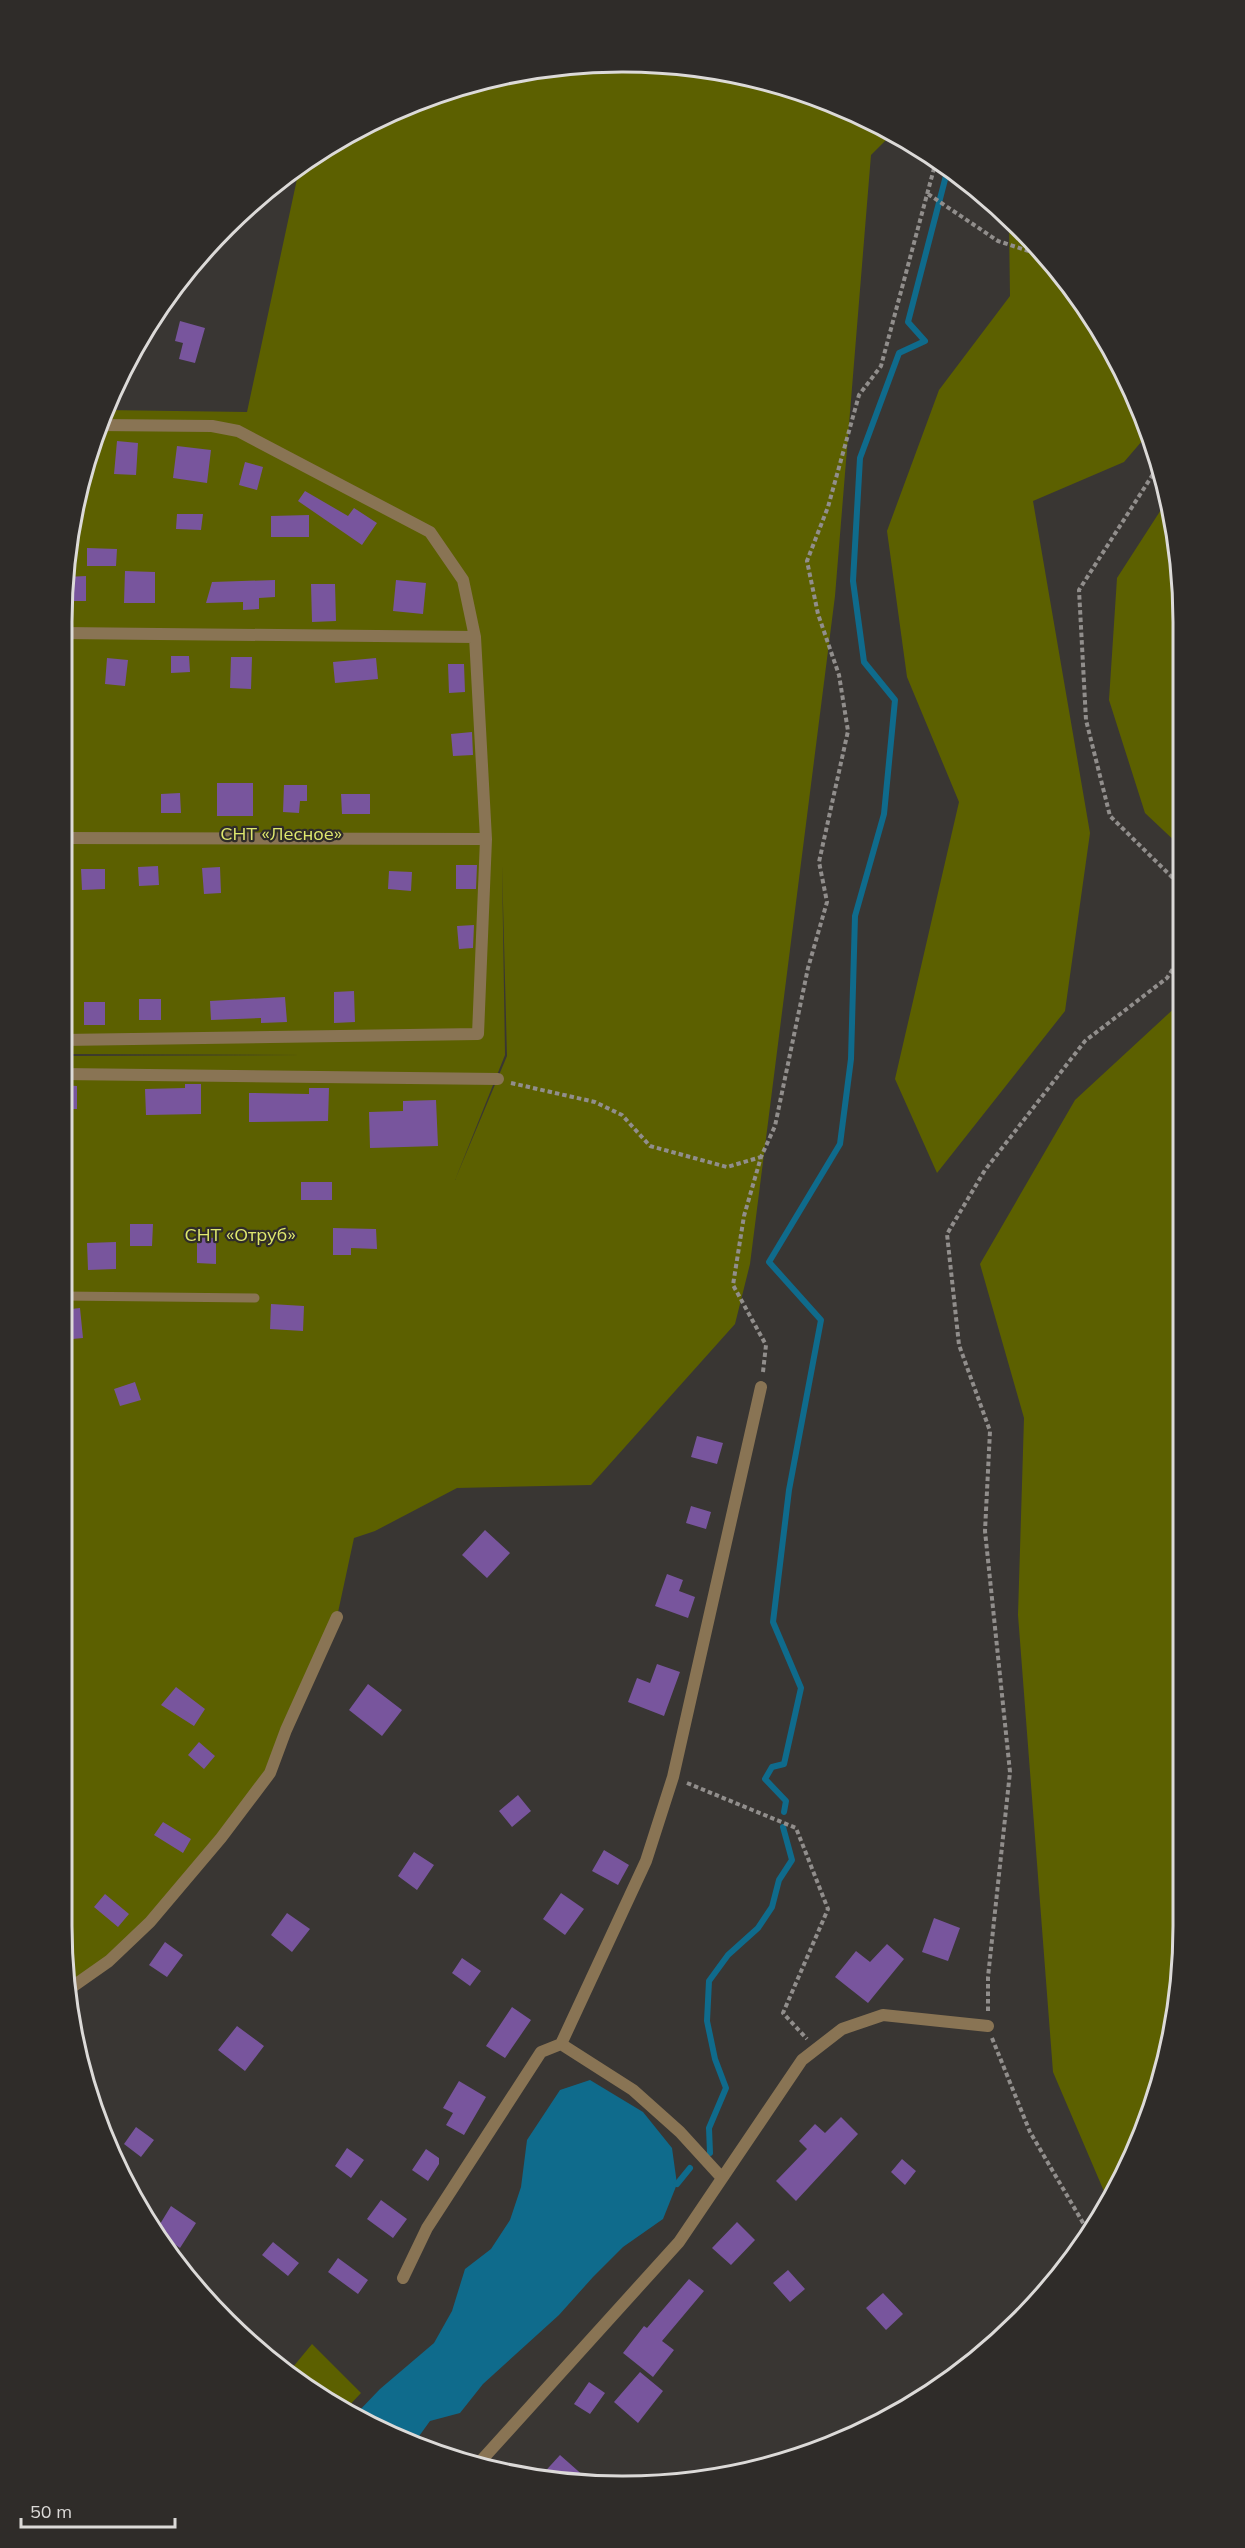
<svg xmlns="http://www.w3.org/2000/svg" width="1245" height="2548" font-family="Mulish,sans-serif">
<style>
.green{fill:#5c6000;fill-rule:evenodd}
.water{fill:#0f6b8c}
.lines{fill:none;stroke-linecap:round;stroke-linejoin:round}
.stream{stroke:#0f6b8c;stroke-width:6}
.building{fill:#78559d}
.path{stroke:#918e8c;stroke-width:4;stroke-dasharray:4.5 3;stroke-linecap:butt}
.lane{stroke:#897454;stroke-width:9}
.street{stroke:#897454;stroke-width:12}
.labels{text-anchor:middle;stroke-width:4.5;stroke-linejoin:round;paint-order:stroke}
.park-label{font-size:18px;fill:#dfe86e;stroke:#2f2c29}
.rim{fill:none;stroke:#dcdad8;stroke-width:3}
</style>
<rect width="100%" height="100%" fill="#393633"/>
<path class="green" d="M623,62L732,72L838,104L891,135L871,155L835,596L750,1264L735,1324L591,1485L457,1488L375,1531L354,1538L337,1617L270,1773L150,1922L72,1989L62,1925V1056L304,1055L62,1054V622L72,513L104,410L247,412L300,165L311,156L408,104L513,72ZM502,865L507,1056L455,1180L505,1055Z
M1009,222L1068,281L1141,408L1148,434L1124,462L1033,501L1090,833L1065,1011L937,1173L895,1079L959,802L907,677L887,531L939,390L1010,296Z
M1166,502L1179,549L1180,846L1145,813L1109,700L1117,578Z
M1180,1003L1183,1926L1173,2035L1141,2141L1106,2196L1053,2072L1018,1615L1024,1418L980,1264L1075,1100Z
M312,2344L361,2393L343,2412L288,2373Z"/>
<path class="water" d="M590,2080L643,2112L672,2148L677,2184L663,2219L623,2247L593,2277L559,2315L483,2384L460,2413L430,2421L417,2439L358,2417L356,2414L380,2389L434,2343L452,2311L465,2269L491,2249L510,2220L521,2187L527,2140L560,2090Z"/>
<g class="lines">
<path class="stream" d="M784,1812L786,1801L765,1779L772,1767L784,1764L801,1688L773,1622L789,1490L821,1320L769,1262L840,1144L851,1059L855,916L884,814L895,700L864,662L853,581L860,458L899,353L925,341L908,322L948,168
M710,2153L709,2128L726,2088L715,2059L707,2021L709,1981L728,1955L758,1928L772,1907L779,1880L792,1860L783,1827
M677,2184L690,2168"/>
</g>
<path class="building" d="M180,321L205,328L195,363L179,359L183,343L175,341Z
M117,441L138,443L136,475L114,474Z
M177,446L211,450L207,483L173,478Z
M245,462L263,467L257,490L239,485Z
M305,491L348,516L354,508L377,523L362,545L298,501Z
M177,514H203L201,530L176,529Z
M309,515V537H271V516Z
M87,548L117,549L116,566H87Z
M125,571L155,572V603H124Z
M86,576V601H64L66,577Z
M275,580V597L259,598V609L243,610V602L206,603L212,582Z
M396,580L426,583L423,614L393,611Z
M311,584H335L336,621L312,622Z
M171,656H189L190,672L171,673Z
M231,657H252L251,689L230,688Z
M107,658L128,660L125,686L105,684Z
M376,658L378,679L335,683L333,662Z
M448,664H464L465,692L449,693Z
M472,732L473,755L453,756L451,734Z
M217,783H253V816H217Z
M284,785H307V801H300L299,813L283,812Z
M180,793L181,813H161V794Z
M341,794H370V814H342Z
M456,865H477L476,889H456Z
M158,866L159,885L139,886L138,867Z
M220,867L221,893L204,894L202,868Z
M81,869H105V889L82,890Z
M389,871L412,872L411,891L388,889Z
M474,925L473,948L459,949L457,926Z
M354,991L355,1022L334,1023V992Z
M285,997L287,1022L261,1023V1018L211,1020L210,1001Z
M139,999H161V1020H139Z
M84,1002H105V1025H84Z
M185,1084H201V1114L146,1115L145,1089L185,1088Z
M62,1085L77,1086V1109H62Z
M309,1088H329L328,1121L249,1122V1093L309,1094Z
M436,1100L438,1146L370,1148L369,1112L403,1111V1101Z
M301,1182H332V1200H301Z
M130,1224H153L152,1246H130Z
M333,1228L376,1229L377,1249L351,1248V1255H333Z
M197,1237L216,1238V1264L197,1263Z
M116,1242V1269L88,1270L87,1243Z
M271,1304L304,1306L303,1331L270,1329Z
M80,1308L83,1338L62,1340V1310Z
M135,1382L141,1400L120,1406L114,1389Z
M697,1436L723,1443L717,1464L691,1457Z
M691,1506L711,1512L706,1529L686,1523Z
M485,1530L510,1553L487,1578L462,1555Z
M667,1574L683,1580L679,1591L695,1597L688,1618L655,1606Z
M657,1664L680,1672L664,1716L628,1702L637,1678L650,1683Z
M368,1684L402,1710L382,1736L349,1710Z
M176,1687L205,1709L194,1726L161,1705Z
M199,1742L215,1756L204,1769L188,1755Z
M518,1795L531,1811L512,1827L499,1811Z
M163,1822L191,1839L183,1853L154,1835Z
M604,1850L629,1865L618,1885L592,1871Z
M414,1852L434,1865L417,1890L398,1876Z
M561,1893L584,1909L565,1935L543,1919Z
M105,1894L129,1914L118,1927L94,1907Z
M287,1913L310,1929L292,1952L271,1935Z
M934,1918L960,1928L948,1961L922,1952Z
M165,1942L183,1955L167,1977L149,1965Z
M887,1944L904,1959L868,2003L835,1977L856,1951L870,1962Z
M462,1958L481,1971L470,1986L452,1973Z
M512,2007L531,2020L505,2058L486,2046Z
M237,2026L264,2046L245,2071L218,2050Z
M459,2081L486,2097L464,2135L446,2125L453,2113L443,2108Z
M841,2117L858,2134L796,2201L776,2181L807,2149L799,2141L815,2124L825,2133Z
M136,2127L154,2140L141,2157L124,2144Z
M347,2148L364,2160L351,2178L335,2166Z
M426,2149L439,2158V2164L428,2181L412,2170Z
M902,2159L916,2171L905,2185L891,2172Z
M381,2200L407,2219L393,2238L367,2219Z
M171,2206L196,2223L180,2248L160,2234L157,2229Z
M737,2222L755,2240L731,2265L712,2248Z
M273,2242L299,2263L288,2276L262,2255Z
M338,2258L368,2280L358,2294L328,2272Z
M788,2270L805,2289L790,2302L773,2283Z
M689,2279L704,2291L662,2341L674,2350L653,2377L623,2353L644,2326L647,2328Z
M883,2293L903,2314L886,2330L866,2308Z
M640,2372L663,2391L638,2423L614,2402Z
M589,2382L605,2393L590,2414L574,2404Z
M560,2455L586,2478L540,2477Z"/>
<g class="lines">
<path class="path" d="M928,194L998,241L1041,255
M1157,468L1079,590L1086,720L1110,816L1180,885
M511,1083L595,1102L622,1115L650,1146L727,1167L761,1157
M763,1372L766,1345L733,1285L744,1216L761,1157L775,1126L808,968L827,902L819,862L848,731L839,675L818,614L807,561L828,507L859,395L881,366L936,161
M687,1783L796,1828L828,1909L783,2013L807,2039
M988,2011V1977L1010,1772L985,1531L990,1431L959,1345L947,1234L985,1170L1085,1041L1167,978L1180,958
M992,2038L1030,2132L1086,2228"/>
<path class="lane" d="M62,1296L255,1298"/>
<path class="street" d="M62,633L475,637
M62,838L486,839
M62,1040L478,1034L486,839L475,637L463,580L430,532L238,431L212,426L99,425
M62,1074L498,1079
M72,1987L109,1961L150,1922L221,1838L270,1773L286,1730L337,1617
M561,2044L646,1861L673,1777L761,1387
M403,2278L427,2228L541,2052L561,2044L633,2090L680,2132L722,2178
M479,2463L679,2242L802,2060L842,2029L883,2015L988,2026"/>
</g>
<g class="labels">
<g class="park-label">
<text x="281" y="840">СНТ «Лесное»</text>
<text x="240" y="1241">СНТ «Отруб»</text>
</g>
</g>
<path d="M0 0H1245V2548H0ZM622 72H623A550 550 0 0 1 1173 622V1926A550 550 0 0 1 623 2476H622A550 550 0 0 1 72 1926V622A550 550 0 0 1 622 72Z" fill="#2f2c29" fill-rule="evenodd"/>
<path class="rim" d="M622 72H623A550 550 0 0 1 1173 622V1926A550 550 0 0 1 623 2476H622A550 550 0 0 1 72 1926V622A550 550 0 0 1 622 72Z"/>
<path d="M21 2518v9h154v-9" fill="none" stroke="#dcdad8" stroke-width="3"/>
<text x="30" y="2518" font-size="18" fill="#dcdad8" stroke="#2f2c29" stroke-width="4.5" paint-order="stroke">50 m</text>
</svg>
